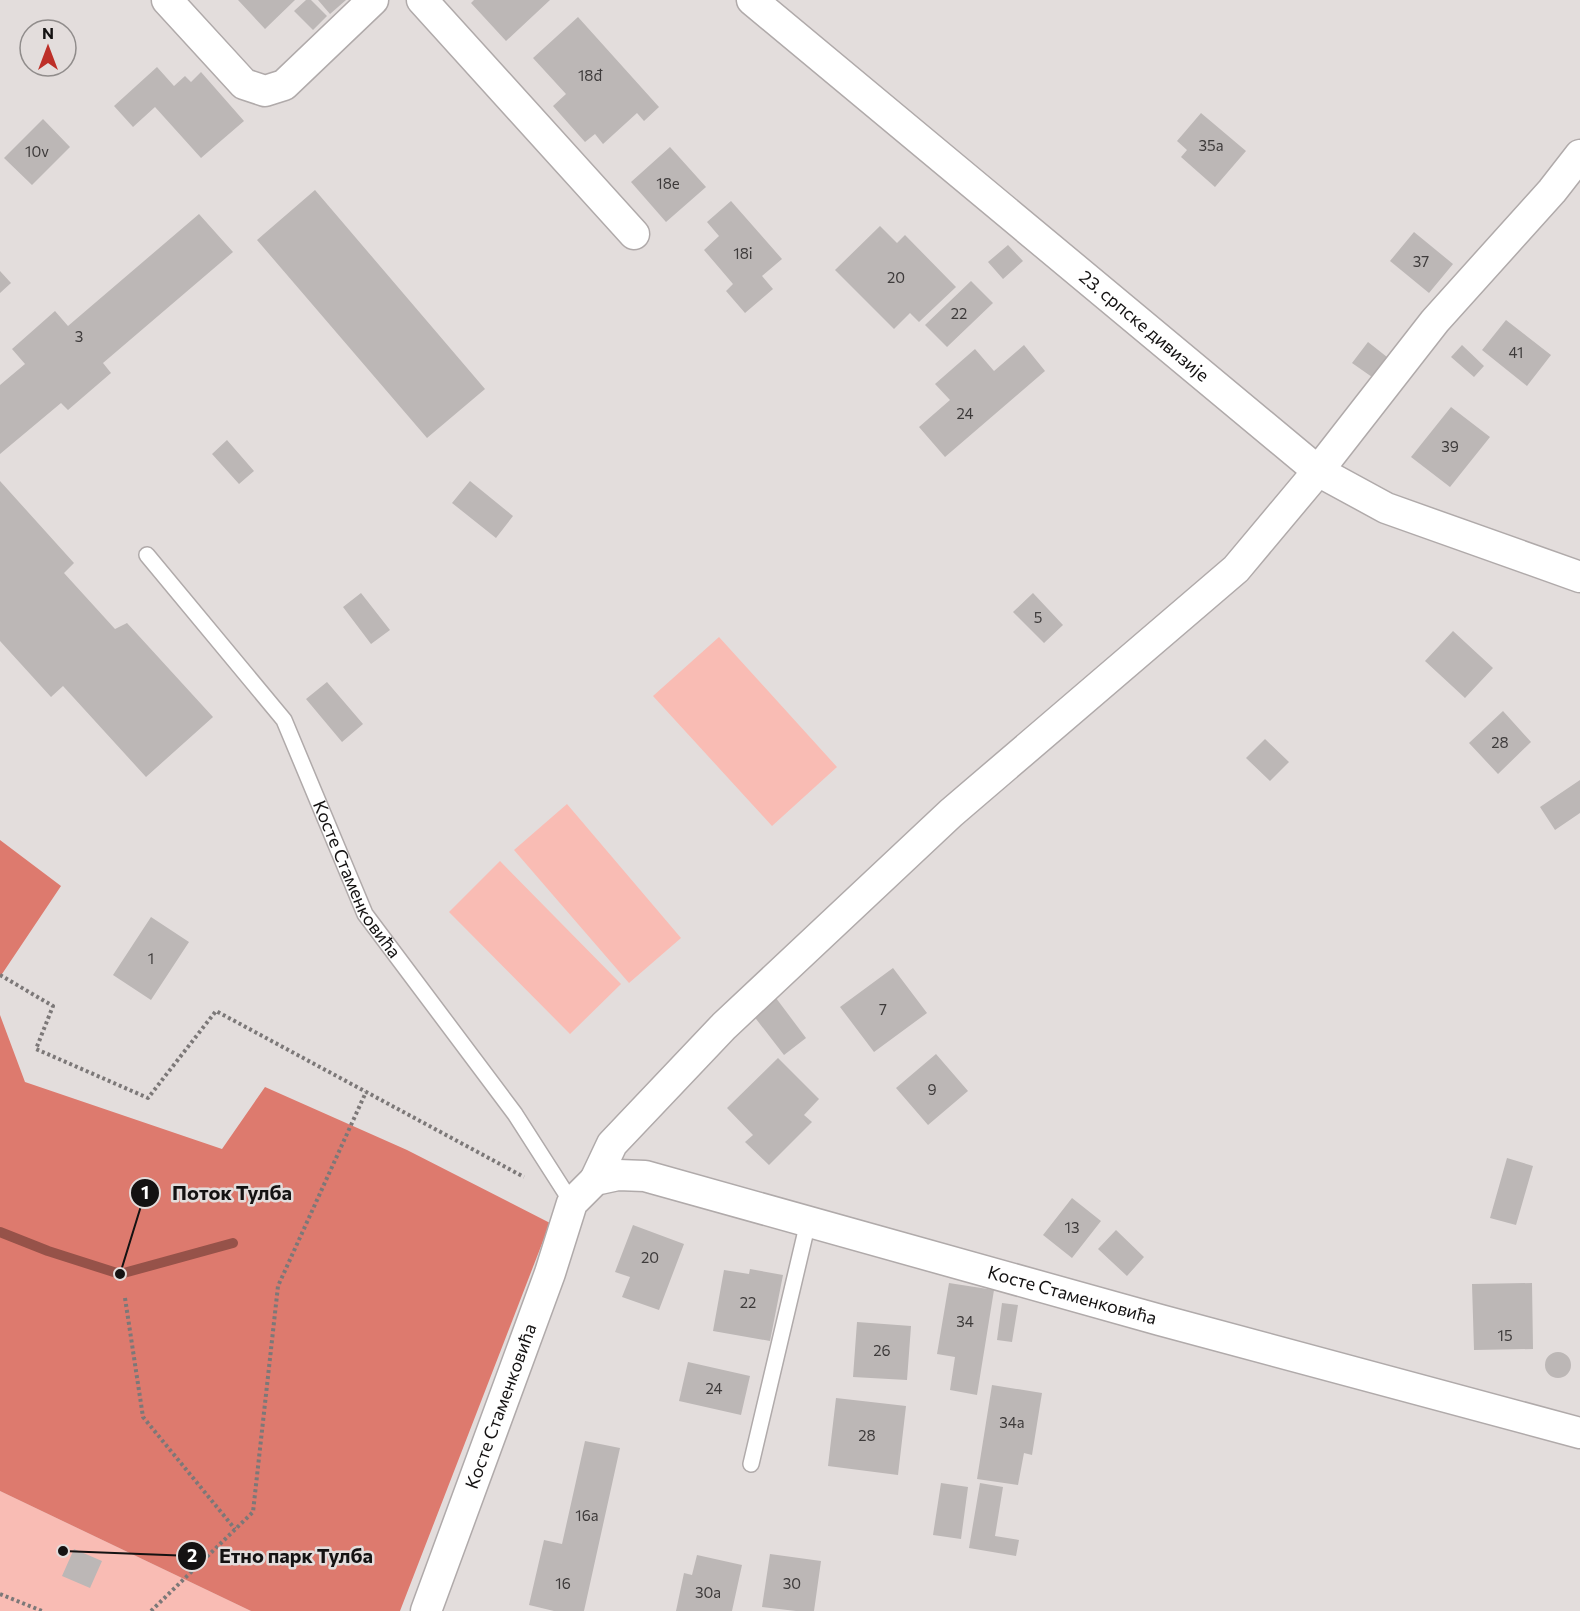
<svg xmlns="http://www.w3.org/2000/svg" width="1580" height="1611" font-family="Commissioner,sans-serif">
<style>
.green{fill:#f9bcb4}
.forest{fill:#dd7a6e}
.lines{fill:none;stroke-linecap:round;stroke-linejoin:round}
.stream{stroke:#965249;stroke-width:10}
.building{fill:#bcb7b6}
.lane-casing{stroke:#b0aaaa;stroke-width:18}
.street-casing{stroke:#b0aaaa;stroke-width:33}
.path{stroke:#7c7878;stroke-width:4;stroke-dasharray:3 3;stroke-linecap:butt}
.lane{stroke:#fff;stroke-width:15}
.street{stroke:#fff;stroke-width:30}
.labels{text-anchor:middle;stroke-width:5;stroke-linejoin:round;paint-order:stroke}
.number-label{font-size:15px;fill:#3e3b3b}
.street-label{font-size:18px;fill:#141212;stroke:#e3dddc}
.leader{fill:none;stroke:#141212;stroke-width:2}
.callout-dot{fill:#141212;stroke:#e3dddc;stroke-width:2}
.mark-label{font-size:18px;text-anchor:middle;font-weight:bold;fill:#fff}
.callout-label{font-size:20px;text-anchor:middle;font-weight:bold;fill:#141212;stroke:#e3dddc;stroke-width:5;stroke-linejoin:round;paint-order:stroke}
</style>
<rect width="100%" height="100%" fill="#e3dddc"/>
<path class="green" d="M719,637L837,767L772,826L653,696Z
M567,804L681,938L629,983L514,850Z
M500,861L621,984L570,1034L449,912Z
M0,1491L251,1611H0Z"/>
<path class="forest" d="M0,840L61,886L0,977Z
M0,1015L25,1082L222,1149L265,1087L407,1150L550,1223L400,1611H251L0,1491Z"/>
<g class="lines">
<path class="stream" d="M0,1232L48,1251L120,1274L233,1243"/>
</g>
<path class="building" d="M238,0H295L265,29Z
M306,0H311L327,16L313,30L294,11Z
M318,0H346L330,14Z
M474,0H550L506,41L471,3Z
M578,17L659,107L644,121L637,113L603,144L595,134L585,142L553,106L566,94L533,58Z
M157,67L174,86L185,76L191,82L201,72L244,121L201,158L155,107L133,127L114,106Z
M1201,113L1246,151L1215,187L1181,157L1187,150L1177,141Z
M43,119L70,147L32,185L4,158Z
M670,147L706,187L666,222L631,182Z
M315,190L485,389L427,438L257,240Z
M731,201L782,259L762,276L773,289L745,313L726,291L733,284L704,250L719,236L707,222Z
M199,214L233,252L103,363L111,373L68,410L61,403L0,454V385L25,364L12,349L55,311L68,326Z
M880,226L897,243L905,235L956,287L919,322L910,313L894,329L835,270Z
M1414,232L1453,264L1429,293L1390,261Z
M1008,245L1023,261L1003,279L988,262Z
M0,271L11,283L0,293Z
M971,281L993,303L947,347L925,325Z
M1506,320L1551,355L1527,386L1482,350Z
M1368,342L1387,357L1372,377L1352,363Z
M1024,345L1045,371L945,457L919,427L950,400L935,384L975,349L994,371Z
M1462,345L1484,366L1474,377L1451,357Z
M1451,407L1490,437L1450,487L1411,457Z
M227,440L254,471L239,484L212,454Z
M0,481L74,563L64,573L115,629L127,623L213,717L146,777L63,686L51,697L0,641Z
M470,481L513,516L496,538L452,503Z
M361,593L390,630L371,644L343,607Z
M1033,593L1063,625L1044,643L1013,612Z
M1453,631L1493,668L1465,698L1425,661Z
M327,682L363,724L342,742L306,699Z
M1503,711L1531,742L1498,774L1469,743Z
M1265,739L1289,762L1270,781L1246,758Z
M1580,780V813L1555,830L1540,807Z
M151,917L189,942L151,1000L113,975Z
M893,968L927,1013L874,1052L840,1007Z
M776,998L806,1038L784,1055L753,1015Z
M936,1054L968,1091L928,1125L896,1088Z
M778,1058L819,1099L804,1115L812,1122L769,1165L745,1142L753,1135L727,1108Z
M1507,1158L1533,1166L1516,1225L1490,1218Z
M1072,1198L1101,1221L1072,1258L1043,1235Z
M633,1225L684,1244L659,1310L622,1297L630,1277L615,1272Z
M1116,1230L1144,1257L1127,1276L1098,1249Z
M750,1269L783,1275L770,1341L713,1331L724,1270L749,1274Z
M949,1283L994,1290L977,1395L950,1390L955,1357L937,1354Z
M1532,1283L1533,1349L1474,1350L1472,1284Z
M1002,1303L1018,1305L1012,1342L997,1340Z
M857,1322L911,1326L907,1380L853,1377Z
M1545 1365a13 13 0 1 1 26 0a13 13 0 1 1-26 0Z
M688,1362L750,1376L741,1415L679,1401Z
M992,1385L1042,1393L1032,1455L1024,1453L1018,1485L977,1479Z
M836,1398L906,1406L898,1475L828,1466Z
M585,1441L620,1448L584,1611H554L529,1605L544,1540L562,1544Z
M941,1483L968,1487L961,1539L933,1535Z
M980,1483L1003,1487L995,1536L1019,1540L1016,1556L969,1548Z
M74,1549L102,1561L90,1588L62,1576Z
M770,1554L821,1561L814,1611H796L762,1607Z
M697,1555L742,1565L732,1611H676L684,1573L692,1575Z"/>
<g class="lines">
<g class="lane-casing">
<g id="lane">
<path id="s1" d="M147,555L284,720L365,914L515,1114L572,1203"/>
<path d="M751,1464L808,1222"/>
</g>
</g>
<g class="street-casing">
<g id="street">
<path d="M167,0L244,84L265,91L284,85L373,0"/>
<path d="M422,0L634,234"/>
<path id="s2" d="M752,0L1318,471L1386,508L1580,577"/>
<path d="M595,1180L612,1144L724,1026L951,813L1236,569L1318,471L1435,321L1552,191L1580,155"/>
<path id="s3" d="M426,1611L550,1273L572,1203L595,1180L618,1175L645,1176L1160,1320L1580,1433"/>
</g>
</g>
<path class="path" d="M0,975L53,1006L36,1049L148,1098L216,1011L524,1177
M125,1298L143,1417L235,1529
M0,1594L42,1611
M151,1611L253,1512L278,1286L366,1092"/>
<use href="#lane" class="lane"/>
<use href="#street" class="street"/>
</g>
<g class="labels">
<g class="number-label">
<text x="590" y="81">18đ</text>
<text x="1211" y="151">35a</text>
<text x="37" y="157">10v</text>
<text x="668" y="189">18e</text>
<text x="743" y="259">18i</text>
<text x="1421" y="267">37</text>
<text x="896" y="283">20</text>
<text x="959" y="319">22</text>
<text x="79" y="342">3</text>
<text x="1516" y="358">41</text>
<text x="965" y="419">24</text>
<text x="1450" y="452">39</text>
<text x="1038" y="623">5</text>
<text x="1500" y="748">28</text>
<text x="151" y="964">1</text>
<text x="883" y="1015">7</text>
<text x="932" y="1095">9</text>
<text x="1072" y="1233">13</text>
<text x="650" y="1263">20</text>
<text x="748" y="1308">22</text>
<text x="965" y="1327">34</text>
<text x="1505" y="1341">15</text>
<text x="882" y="1356">26</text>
<text x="714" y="1394">24</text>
<text x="1012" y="1428">34a</text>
<text x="867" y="1441">28</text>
<text x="587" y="1521">16a</text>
<text x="563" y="1589">16</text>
<text x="792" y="1589">30</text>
<text x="708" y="1598">30a</text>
</g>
<g class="street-label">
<text dy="6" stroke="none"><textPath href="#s2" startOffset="510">23. српске дивизије</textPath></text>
<text dy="6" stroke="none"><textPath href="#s1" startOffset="390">Косте Стаменковића</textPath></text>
<text dy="6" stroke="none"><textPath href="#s3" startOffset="960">Косте Стаменковића</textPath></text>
<text dy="6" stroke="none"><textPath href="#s3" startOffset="218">Косте Стаменковића</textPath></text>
</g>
</g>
<path class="leader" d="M120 1274L145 1193M63 1551L192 1556"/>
<g class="callout-dot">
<circle cx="120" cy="1274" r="6"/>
<circle cx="63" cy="1551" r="6"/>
<circle cx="145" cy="1193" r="15"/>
<circle cx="192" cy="1556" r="15"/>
</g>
<g class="mark-label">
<text x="145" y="1199">1</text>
<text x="192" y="1562">2</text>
</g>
<g class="callout-label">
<text x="232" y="1200">Поток Тулба</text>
<text x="296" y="1563">Етно парк Тулба</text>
</g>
<g transform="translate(48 48)"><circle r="28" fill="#e3dddc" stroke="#908c8b" stroke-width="1.5"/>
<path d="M0-4.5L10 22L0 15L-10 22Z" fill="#bd2f28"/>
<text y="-9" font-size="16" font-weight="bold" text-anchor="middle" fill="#141212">N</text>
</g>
</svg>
